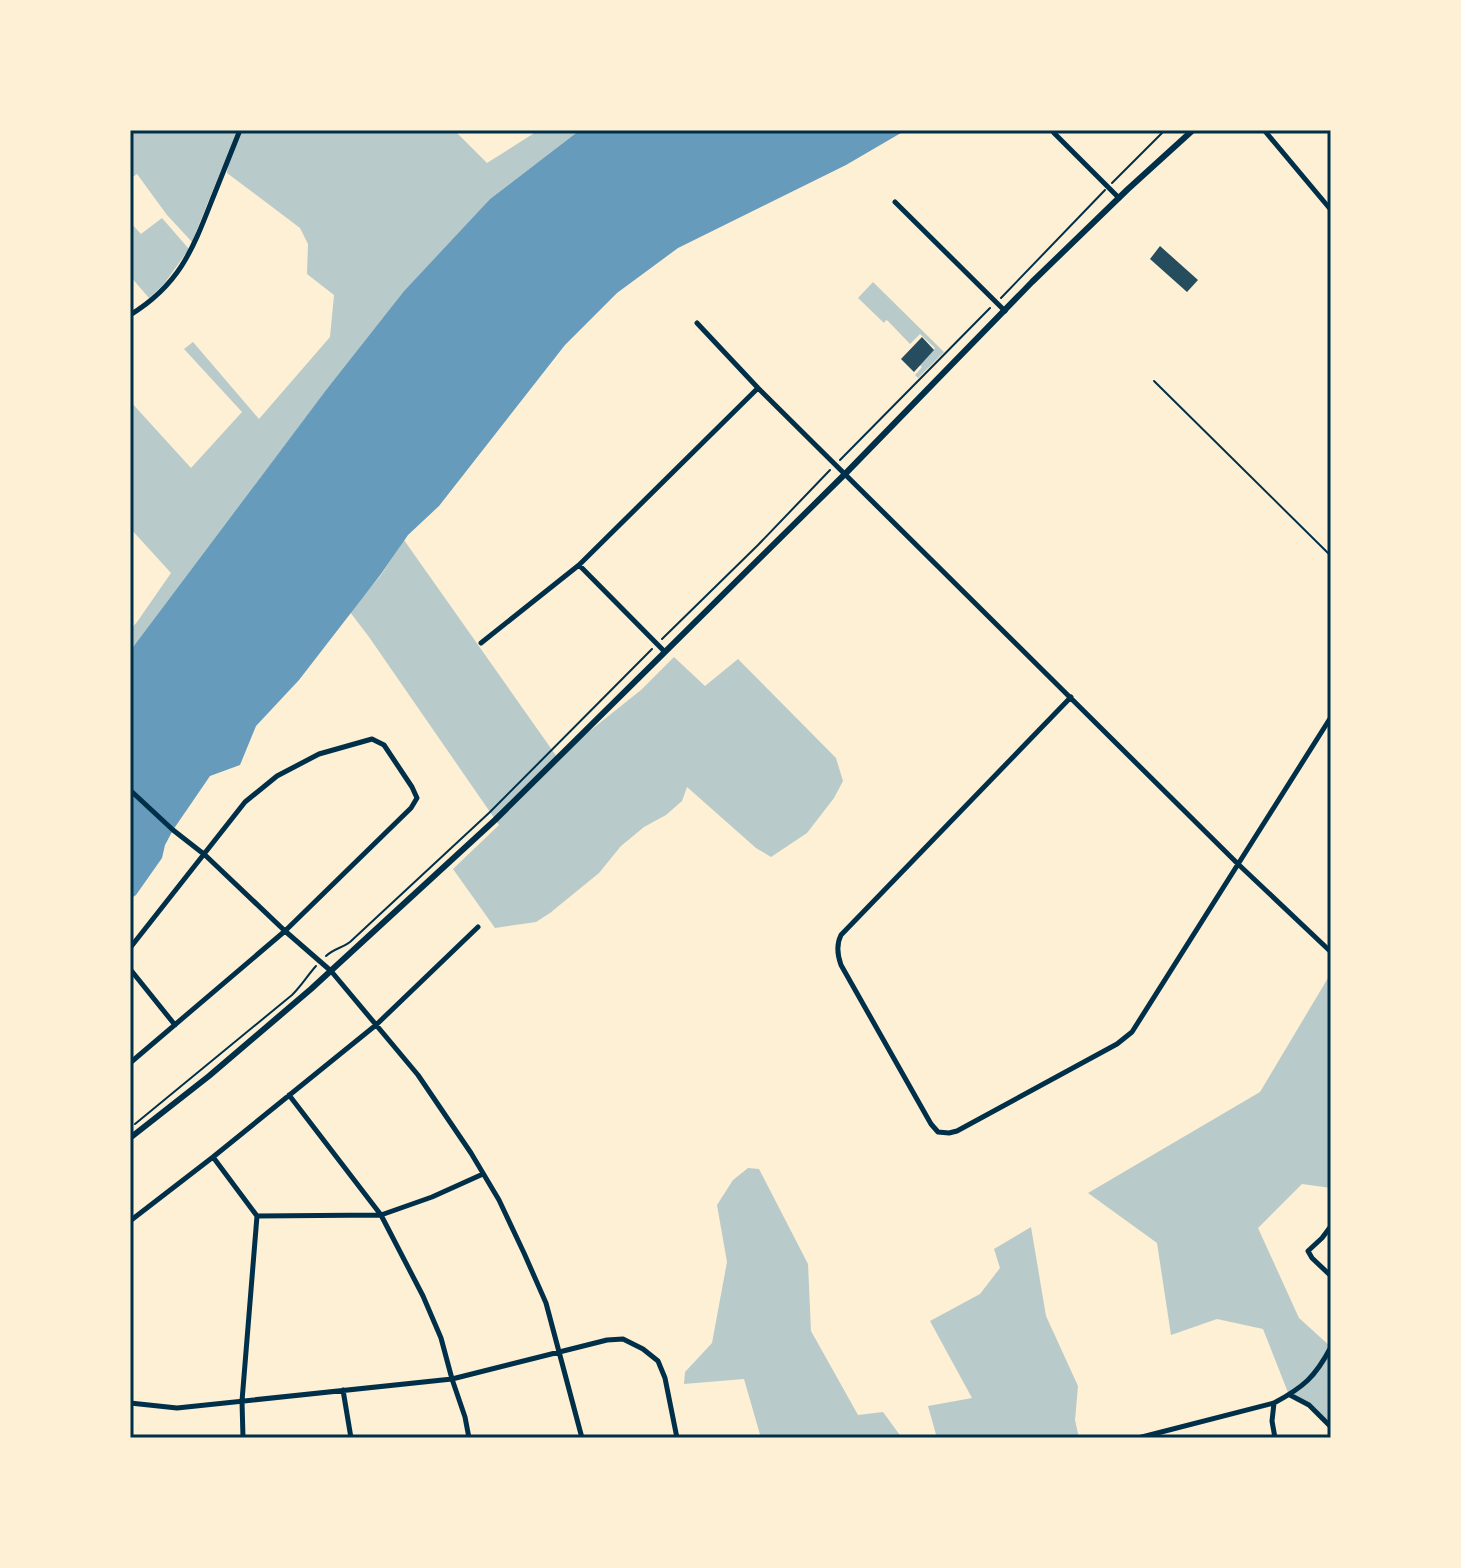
<svg xmlns="http://www.w3.org/2000/svg" width="1461" height="1568" font-family="'Roboto Serif',serif">
<style>
.green{fill:#b9caca}
.water{fill:#669bbc}
.building{fill:#264d5e}
.lines{fill:none;stroke-linecap:round;stroke-linejoin:round}
.path{stroke:#003049;stroke-width:2}
.service{stroke:#003049;stroke-width:2}
.minor{stroke:#003049;stroke-width:5}
.tertiary{stroke:#003049;stroke-width:6}
.neatline{fill:none;stroke:#003049;stroke-width:3}
</style>
<rect width="100%" height="100%" fill="#fdf0d5"/>
<path class="green" d="M130,130H454L487,163L539,130H580L490,199L404,291L326,390L130,651V630L137,622L171,573L130,528V401L191,468L242,412L184,349L193,342L259,419L330,337L334,295L307,274L308,244L300,228L227,173L228,161L221,170L192,242L167,215L137,174L130,179Z
M162,218L189,249L164,284L149,298L130,276V222L141,234Z
M873,282L944,352L918,378L915,375L922,367L920,365L935,348L920,334L910,344L888,321L886,320L884,323L858,298Z
M404,540L557,757L641,690L674,657L705,686L738,659L836,758L843,781L834,798L807,833L771,857L756,848L687,787L682,801L666,815L644,827L621,846L599,873L550,913L536,922L495,928L453,869L499,825L369,637L350,612L381,575Z
M1331,973V1188L1302,1184L1258,1228L1299,1318L1331,1347V1427L1309,1405L1289,1395L1263,1329L1217,1319L1171,1335L1157,1243L1088,1193L1260,1092Z
M748,1168L759,1169L808,1264L811,1331L858,1415L883,1412L902,1438H761L744,1379L684,1384L685,1372L712,1343L727,1262L717,1205L733,1180Z
M1031,1227L1046,1316L1078,1386L1075,1420L1079,1438H937L928,1406L972,1398L930,1321L980,1294L1000,1268L994,1249Z"/>
<path class="water" d="M580,130H906L846,165L678,248L617,293L565,345L439,506L408,535L381,574L299,680L256,726L240,765L210,776L173,830L165,845L162,858L136,895L130,899V651L326,390L404,291L490,199Z"/>
<path class="building" d="M1160,246L1198,280L1187,292L1150,259Z
M922,337L934,350L914,372L901,359Z"/>
<g class="lines">
<path class="path" d="M1112,183L1165,130
M1001,298L1105,190
M840,460L990,308
M662,639L758,545L830,470
M326,956C333,949 342,948 350,942L490,812L652,649
M135,1124L292,995C302,985 307,976 316,966"/>
<path class="service" d="M1154,381L1331,556"/>
<path class="minor" d="M1264,130L1331,210
M1054,133L1119,198
M895,202L1005,311
M130,315C179,285 192,251 212,200C221,177 231,153 240,130
M697,323L758,388L1238,864L1331,952
M579,565L664,651
M481,643L579,565L758,388
M1071,697L841,935C836,945 837,954 841,965L931,1124L938,1132L949,1133L957,1131L1117,1044L1132,1032L1331,717
M130,790L173,830L205,855L285,931L331,971L418,1075L471,1153L499,1200L524,1253L546,1303L582,1438
M130,948L245,802L277,776L319,754L372,739L384,745L412,787L417,798L411,808L285,931L130,1063
M130,969L175,1025
M289,1095L381,1215L423,1296L441,1338L452,1379L465,1417L469,1438
M213,1157L257,1216L242,1401L243,1438
M257,1216L381,1215L432,1197L483,1174
M130,1221L213,1157L376,1025L478,927
M1331,1226L1322,1238L1308,1251L1312,1258L1331,1276
M343,1390L351,1438
M1290,1395L1309,1405L1331,1427
M130,1403L177,1408L452,1379L607,1340L623,1339L643,1349L658,1361L665,1378L677,1438
M1274,1403L1272,1421L1275,1438
M1138,1438L1274,1403C1304,1387 1315,1377 1331,1347
M1282,1438H1286"/>
<path class="tertiary" d="M130,1138L209,1076L311,989L495,820L846,473L1032,282L1128,189L1193,130"/>
</g>
<rect width="1461" height="1568" fill="none" stroke="#fdf0d5" stroke-width="264"/>
<rect x="132" y="132" width="1197" height="1304" class="neatline"/>
</svg>
